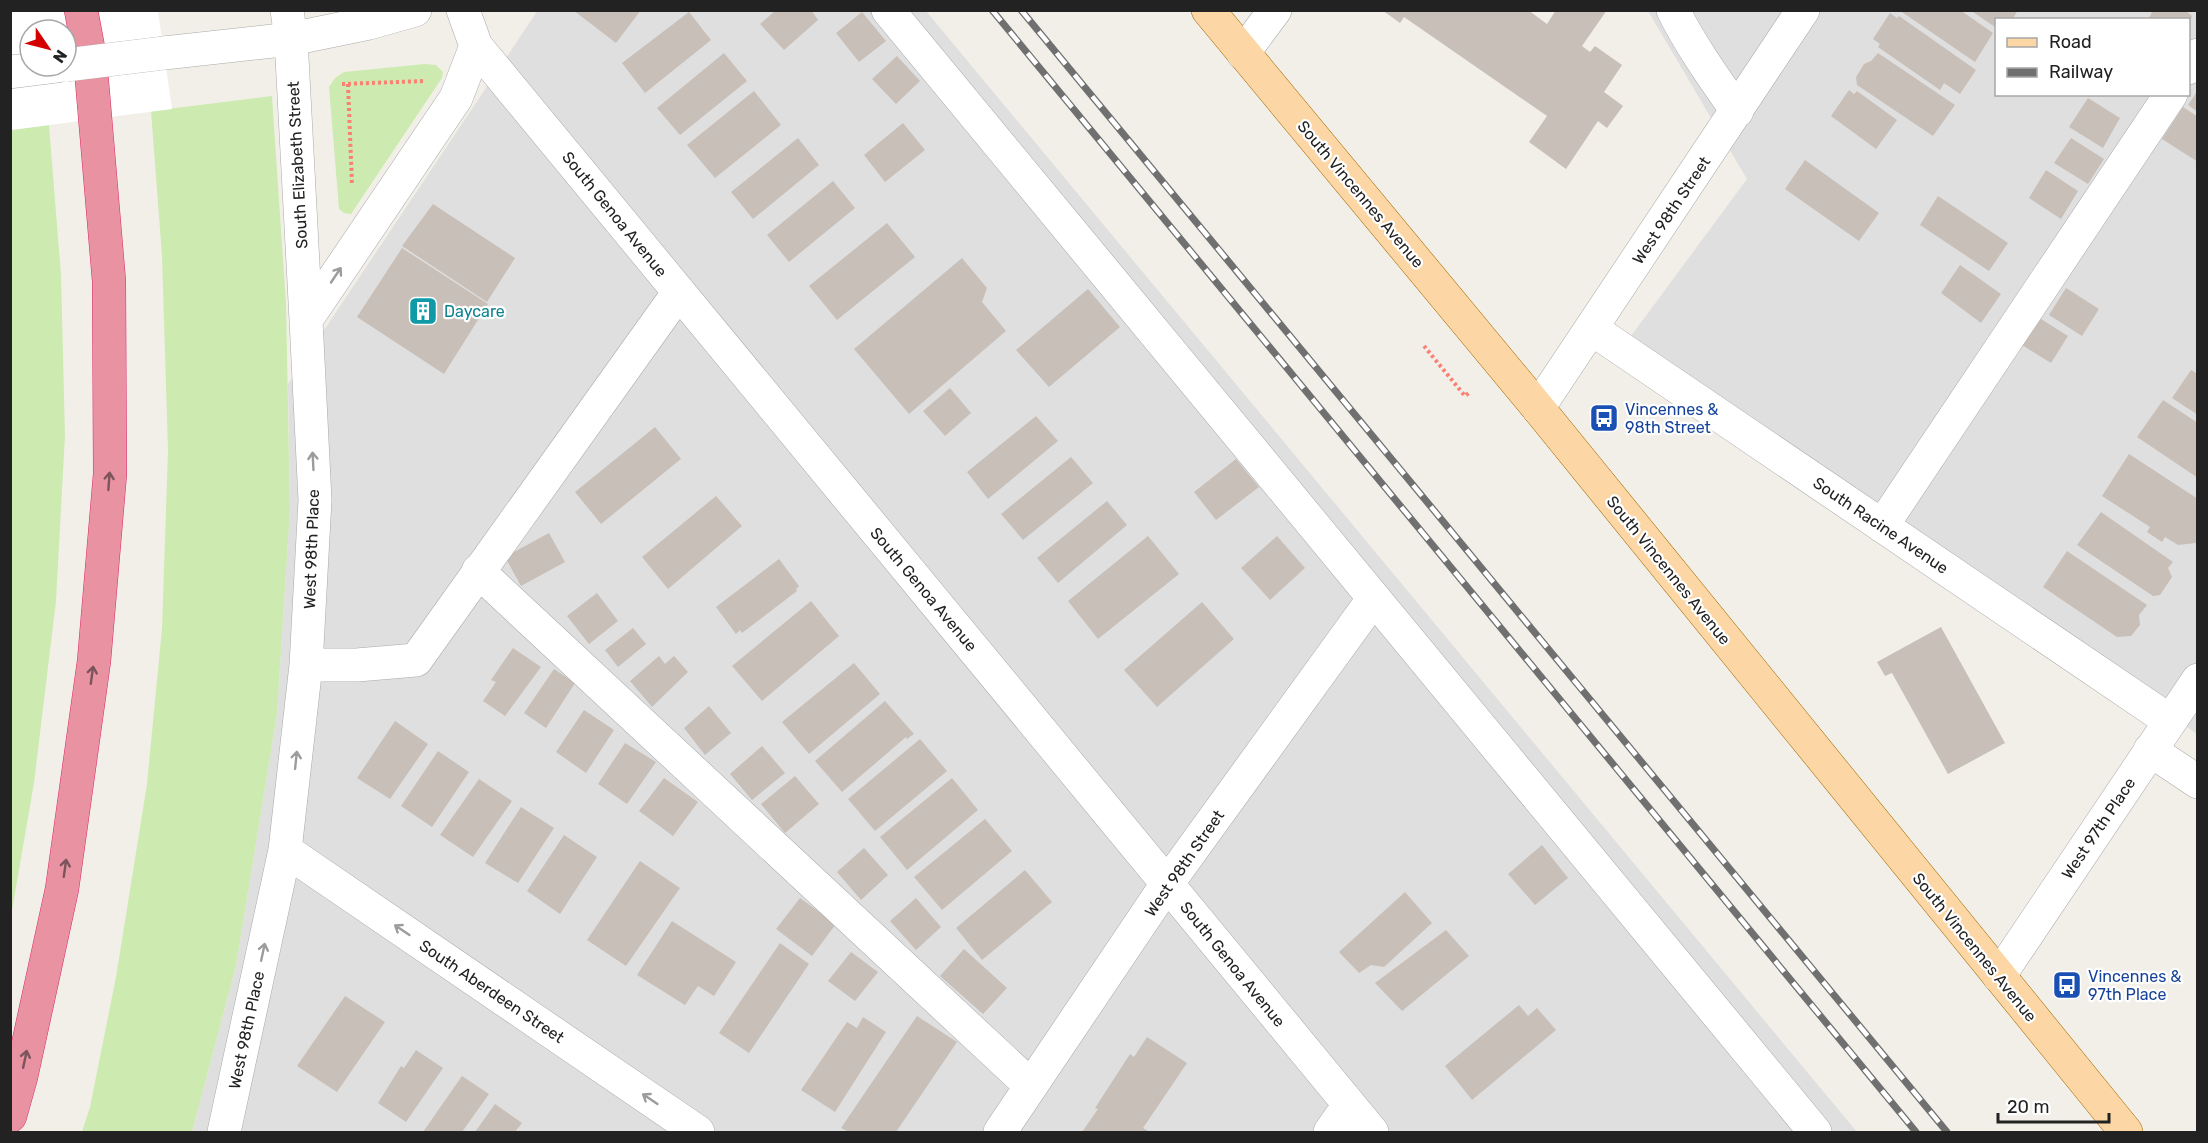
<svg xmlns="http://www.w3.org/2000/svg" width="2208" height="1143" font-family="Rubik,sans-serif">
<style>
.residential{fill:#e0dfdf;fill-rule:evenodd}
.grass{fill:#cdebb0}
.pier{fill:#fff;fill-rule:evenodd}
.building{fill:#c7bfb8}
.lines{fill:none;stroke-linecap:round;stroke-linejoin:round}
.minor-casing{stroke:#a9a9a9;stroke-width:34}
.major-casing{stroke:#a06b00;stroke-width:34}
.highway-casing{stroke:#dc2a67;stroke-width:34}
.path{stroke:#fa8072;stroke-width:4;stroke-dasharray:3 3;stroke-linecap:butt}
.minor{stroke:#fff;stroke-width:33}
.major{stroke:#fcd6a4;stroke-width:33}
.highway{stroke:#e892a2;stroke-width:33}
.rail-casing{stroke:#707070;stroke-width:7}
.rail{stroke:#fff;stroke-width:4.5;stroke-dasharray:14;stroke-linecap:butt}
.minor-bridge-casing{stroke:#a9a9a9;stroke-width:34;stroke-linecap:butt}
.minor-bridge{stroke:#fff;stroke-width:33}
.oneway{stroke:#9c9c9c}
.oneway2{stroke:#7b545c}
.labels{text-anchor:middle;stroke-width:4.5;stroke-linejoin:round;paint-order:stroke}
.street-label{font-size:16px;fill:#222;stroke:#fff}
.culture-label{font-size:16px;fill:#0d838f;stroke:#fff;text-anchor:start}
.transit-label{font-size:16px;fill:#164399;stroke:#fff;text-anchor:start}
</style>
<rect width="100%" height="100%" fill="#f2efe9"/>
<path class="residential" d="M538,10L926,11L1857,1132H192L236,966L277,714L290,509L288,384Z
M1648,11H2197V734L1631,336L1747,179ZM1996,20H2188V94H1996Z"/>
<path class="grass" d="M425,64L436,65L443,72L442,78L351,214L344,213L339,209L329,87L335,78L344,72Z
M272,96L286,304L290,509L277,714L236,966L192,1132H82L90,1107L116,977L147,784L162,628L168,451L162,256L151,111Z
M49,125L61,275L65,435L56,601L34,783L11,916V130Z"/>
<path class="pier" d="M10,11H158L172,109L11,130ZM30,30H66V66H30Z"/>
<path class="building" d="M573,10H641L616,43Z
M776,10H811L818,20L784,50L760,24Z
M1382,10H1528L1547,24L1556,10H1607L1582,46L1590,52L1595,46L1622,65L1604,92L1623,106L1607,128L1598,121L1566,169L1529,142L1547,116L1404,17L1400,23Z
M1899,10H1960L1993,33L1975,62Z
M1970,10H2018L2012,20H1996L1995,27Z
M2153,10H2185L2192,16L2190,20H2148Z
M689,12L711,40L645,93L622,63Z
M862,12L886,41L859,62L836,33Z
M1890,13L1897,18L1899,16L1976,70L1960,94L1944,83L1940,90L1878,47L1880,44L1873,39Z
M724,53L747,81L680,135L657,108Z
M1878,53L1955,105L1933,136L1857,85L1856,77L1864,64L1871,61Z
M897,56L920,81L896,104L872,79Z
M1849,90L1854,94L1857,91L1897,120L1876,149L1831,116Z
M2198,90V112L2188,105Z
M754,91L781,125L715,178L687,145Z
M2088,98L2120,118L2103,148L2069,127Z
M2183,107L2198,117V162L2162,139Z
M903,123L925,150L885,182L864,155Z
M798,138L819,165L753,219L731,192Z
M2071,138L2104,159L2088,184L2054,163Z
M1805,160L1879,213L1859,241L1785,189Z
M2046,170L2078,191L2061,219L2029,198Z
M833,181L855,208L789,262L767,235Z
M1938,196L2008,243L1989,271L1920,225Z
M433,204L515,258L487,302L402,246Z
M887,223L915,257L837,320L809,286Z
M402,248L488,304L444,374L357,317Z
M962,258L987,288L982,302L1006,331L909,414L854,349Z
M1960,265L2001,294L1981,323L1941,293Z
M2066,288L2099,309L2082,336L2049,315Z
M1088,289L1120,327L1049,387L1016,350Z
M2041,319L2068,336L2051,363L2022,345Z
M2191,370L2198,374V415L2172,398Z
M950,388L971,413L945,436L923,411Z
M2163,400L2198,423V478L2137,437Z
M1036,416L1058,441L988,499L967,472Z
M655,427L681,459L601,524L575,492Z
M2129,454L2198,499V540L2196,543L2178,545L2165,537L2162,542L2147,532L2150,527L2102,496Z
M1071,457L1093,483L1023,540L1001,514Z
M1236,459L1259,487L1216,520L1194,492Z
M716,496L742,526L668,589L642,557Z
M1107,501L1127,525L1058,583L1037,558Z
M2101,512L2173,562L2168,568L2172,577L2160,595L2153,596L2077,545Z
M549,533L565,562L521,586L505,557Z
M1148,536L1179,574L1098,639L1068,601Z
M1277,536L1305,568L1270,600L1241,568Z
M2067,551L2147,605L2139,615L2140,625L2131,636L2117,637L2043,587Z
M779,559L799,586L796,589L797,591L742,633L740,630L736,634L716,607Z
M597,593L618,621L589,644L567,616Z
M811,601L839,636L762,701L732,666Z
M1202,602L1234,639L1157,707L1124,670Z
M1941,627L2005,743L1948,774L1892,673L1885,676L1877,662Z
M633,628L646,644L618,667L605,650Z
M513,648L541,667L505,716L483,701L496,682L491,680Z
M659,656L665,664L674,656L688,672L652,707L630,681Z
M854,663L880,694L809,754L782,722Z
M554,669L575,683L546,728L524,713Z
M885,701L914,734L907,739L906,737L842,792L815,761Z
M709,706L731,733L705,755L684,728Z
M584,710L614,730L586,773L556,752Z
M395,721L428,744L390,799L357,778Z
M920,739L947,771L875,831L848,799Z
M625,743L656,762L627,804L598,784Z
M762,746L785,773L752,800L730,774Z
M438,751L469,772L432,827L401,806Z
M795,776L819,804L785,833L761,804Z
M664,778L698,802L673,836L639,811Z
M952,778L978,810L907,870L880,837Z
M479,779L512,801L473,857L440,835Z
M521,807L554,828L518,883L485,863Z
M985,819L1012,851L942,910L914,877Z
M564,835L597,857L560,914L527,891Z
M1542,845L1568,878L1535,905L1508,874Z
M864,848L888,875L861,900L837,872Z
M640,861L680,888L626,966L587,940Z
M1025,870L1052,902L982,960L956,928Z
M1405,892L1432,923L1384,967L1371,965L1359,973L1339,952Z
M800,898L836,924L812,956L776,929Z
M916,898L941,927L916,950L890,921Z
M672,921L736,962L714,996L698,986L685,1005L637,975Z
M1446,930L1469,956L1402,1011L1375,983Z
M780,943L809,964L749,1053L719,1033Z
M964,949L1007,988L983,1014L940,976Z
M851,952L878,972L855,1001L828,981Z
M345,996L385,1022L337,1092L297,1066Z
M1519,1005L1528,1016L1537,1008L1556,1030L1472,1100L1445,1066Z
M917,1016L957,1042L896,1132H849L841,1128Z
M863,1017L886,1032L835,1112L801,1090L847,1022L857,1028Z
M1147,1037L1187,1063L1143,1128L1150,1132H1082L1098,1109L1095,1108L1130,1054L1134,1057Z
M416,1050L443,1068L406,1122L378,1103L401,1066L404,1068Z
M462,1076L489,1094L462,1132H423Z
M495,1104L522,1123L515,1132H475Z"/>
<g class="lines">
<g class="minor-casing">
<path id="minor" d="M287,10L291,39L306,320
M463,10L476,46L1372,1132
M888,10L1815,1132
M1673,10C1691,46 1714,78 1737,111
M164,53L291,39L369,23L415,10
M1243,53L1275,10
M2188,68L2198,55
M10,72L58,66
M1592,329L2170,721
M1538,408L1803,10
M1882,526L2171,94
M478,571L1031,1086
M306,665H357L416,660L679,292
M2150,750L2198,782
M285,850L698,1132
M1999,976L2198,680
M224,1132L285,850L306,665L315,500L306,320L456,98L476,46
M1000,1132L1167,884L1374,598
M1330,1132L1349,1105"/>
</g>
<g class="major-casing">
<path id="major" d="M1208,10L1538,408L2126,1132"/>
</g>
<g class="highway-casing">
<path id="highway" d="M10,1116L21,1077L62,889L94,661L110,474L109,281L90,58L81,10"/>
</g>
<path class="path" d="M342,84L425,81
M348,84L352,185
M1424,346L1465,396L1470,392"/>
<use href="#minor" class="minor"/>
<use href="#major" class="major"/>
<use href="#highway" class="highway"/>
<g class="rail-casing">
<path id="rail" d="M992,10L1916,1132
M1021,10L1947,1132"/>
</g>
<use href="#rail" class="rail"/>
<g class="minor-bridge-casing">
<path id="minor-bridge" d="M66,65L164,53"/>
</g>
<use href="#minor-bridge" class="minor-bridge"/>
</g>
<defs><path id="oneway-shaft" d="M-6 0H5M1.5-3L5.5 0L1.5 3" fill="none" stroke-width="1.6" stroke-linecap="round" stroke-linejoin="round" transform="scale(1.5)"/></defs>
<g class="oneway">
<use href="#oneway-shaft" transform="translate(336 275) rotate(-56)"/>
<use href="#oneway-shaft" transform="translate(313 461) rotate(-93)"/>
<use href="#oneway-shaft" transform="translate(296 760) rotate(-84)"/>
<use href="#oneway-shaft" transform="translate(402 930) rotate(-146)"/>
<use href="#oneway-shaft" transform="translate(263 952) rotate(-78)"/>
<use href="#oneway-shaft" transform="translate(650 1099) rotate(-146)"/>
</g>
<g class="oneway2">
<use href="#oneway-shaft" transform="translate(109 481) rotate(-86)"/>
<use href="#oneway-shaft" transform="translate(92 675) rotate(-82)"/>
<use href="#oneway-shaft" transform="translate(65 868) rotate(-82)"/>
<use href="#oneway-shaft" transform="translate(25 1059) rotate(-78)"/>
</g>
<defs>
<g id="building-square" transform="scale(1.5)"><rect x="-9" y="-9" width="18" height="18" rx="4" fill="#0f9aa8" stroke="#fff"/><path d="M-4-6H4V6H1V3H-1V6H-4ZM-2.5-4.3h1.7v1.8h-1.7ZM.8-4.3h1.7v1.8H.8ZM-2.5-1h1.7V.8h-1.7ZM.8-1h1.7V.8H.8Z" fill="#fff"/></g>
<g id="bus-square" transform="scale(1.5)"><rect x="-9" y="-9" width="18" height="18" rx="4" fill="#1a4fb4" stroke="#fff"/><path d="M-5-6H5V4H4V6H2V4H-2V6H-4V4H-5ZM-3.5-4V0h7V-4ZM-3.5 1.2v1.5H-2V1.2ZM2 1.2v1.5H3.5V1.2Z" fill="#fff"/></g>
</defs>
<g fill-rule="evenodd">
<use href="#building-square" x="423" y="311"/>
<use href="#bus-square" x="1604" y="418"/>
<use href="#bus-square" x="2067" y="985"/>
</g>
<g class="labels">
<g class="street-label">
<text transform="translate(297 165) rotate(-93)" y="6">South Elizabeth Street</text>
<text transform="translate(1361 194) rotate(50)" y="6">South Vincennes Avenue</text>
<text transform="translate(1671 210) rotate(-56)" y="6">West 98th Street</text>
<text transform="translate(615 214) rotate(51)" y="6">South Genoa Avenue</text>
<text transform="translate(1881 525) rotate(34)" y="6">South Racine Avenue</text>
<text transform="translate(311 549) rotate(-88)" y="6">West 98th Place</text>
<text transform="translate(1669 570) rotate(51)" y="6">South Vincennes Avenue</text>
<text transform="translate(924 589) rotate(50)" y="6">South Genoa Avenue</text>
<text transform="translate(2098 828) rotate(-56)" y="6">West 97th Place</text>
<text transform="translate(1184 863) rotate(-55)" y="6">West 98th Street</text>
<text transform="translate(1975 947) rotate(51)" y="6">South Vincennes Avenue</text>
<text transform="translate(1233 964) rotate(51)" y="6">South Genoa Avenue</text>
<text transform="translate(492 991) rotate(34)" y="6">South Aberdeen Street</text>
<text transform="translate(246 1030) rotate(-78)" y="6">West 98th Place</text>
</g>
<g class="culture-label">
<text x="444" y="317">Daycare</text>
</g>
<g class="transit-label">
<text x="1625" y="415">Vincennes &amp;<tspan x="1625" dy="18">98th Street</tspan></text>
<text x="2088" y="982">Vincennes &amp;<tspan x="2088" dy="18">97th Place</tspan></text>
</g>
</g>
<rect width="2208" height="1143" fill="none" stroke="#222222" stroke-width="24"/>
<rect x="1995" y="18" width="195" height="78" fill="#ffffff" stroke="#a7a7a7" stroke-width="1.5"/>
<rect x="2007" y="38" width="30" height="9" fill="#fcd6a4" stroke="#a7a7a7" stroke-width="1.5"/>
<text x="2049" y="48" font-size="18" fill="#222222">Road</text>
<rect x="2007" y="68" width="30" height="9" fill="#707070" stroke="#a7a7a7" stroke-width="1.5"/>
<text x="2049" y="78" font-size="18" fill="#222222">Railway</text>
<g transform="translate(48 48) rotate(125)"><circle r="28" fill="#ffffff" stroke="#a7a7a7" stroke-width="1.5"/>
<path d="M0-4.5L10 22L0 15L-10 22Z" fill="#d40000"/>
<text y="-9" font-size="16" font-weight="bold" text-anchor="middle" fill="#222222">N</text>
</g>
<path d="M1998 1113v9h111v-9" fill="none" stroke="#222222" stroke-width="3"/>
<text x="2007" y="1113" font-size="18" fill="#222222" stroke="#ffffff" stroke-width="4.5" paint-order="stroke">20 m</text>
</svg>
